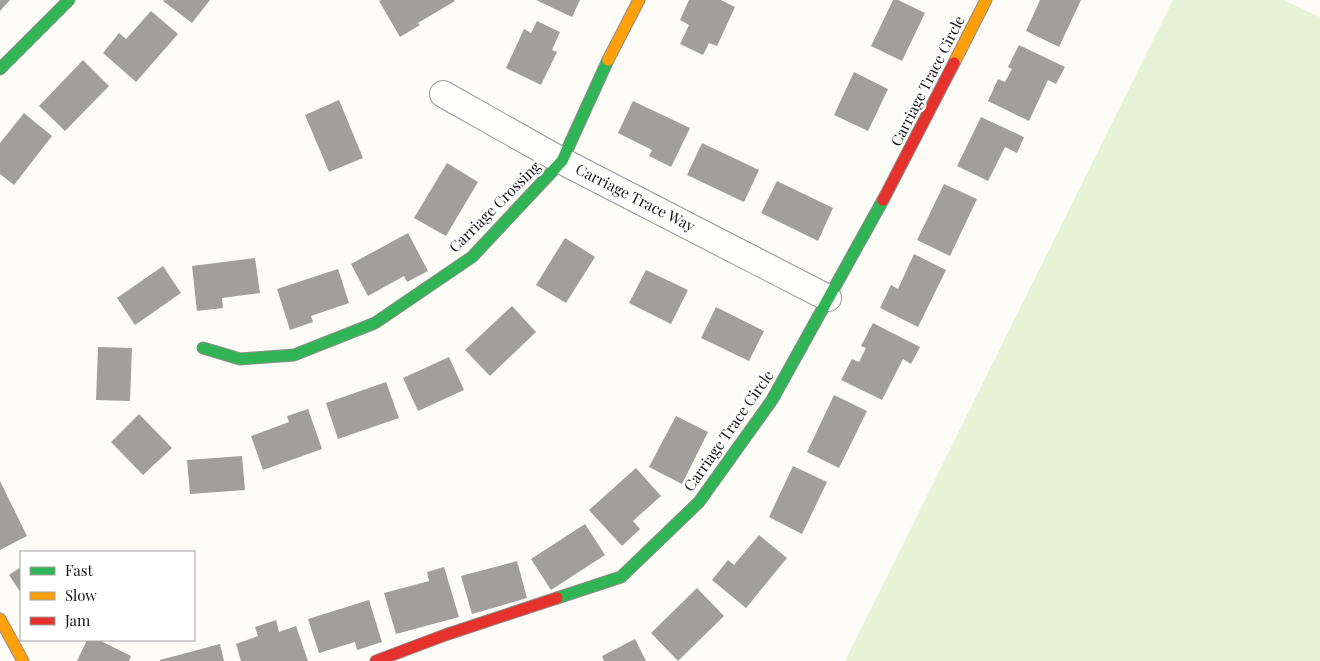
<svg xmlns="http://www.w3.org/2000/svg" width="1320" height="661" font-family="'Playfair Display',serif">
<style>
.green{fill:#e7f3d7}
.building{fill:#a19f9c}
.lines{fill:none;stroke-linecap:round;stroke-linejoin:round}
.street-casing{stroke:#979795;stroke-width:28}
.fast-casing{stroke:#8e8d8b;stroke-width:13}
.slow-casing{stroke:#8e8d8b;stroke-width:13}
.jam-casing{stroke:#8e8d8b;stroke-width:13}
.street{stroke:#fffffe;stroke-width:26}
.fast{stroke:#30b455;stroke-width:11}
.slow{stroke:#ff9f0a;stroke-width:11}
.jam{stroke:#e5322d;stroke-width:11}
.labels{text-anchor:middle;stroke-width:5;stroke-linejoin:round;paint-order:stroke}
.street-label{font-size:15px;fill:#111;stroke:#fff}
</style>
<rect width="100%" height="100%" fill="#fdfcf7"/>
<path class="green" d="M1173,0H1283L1320,17V661H845Z"/>
<path class="building" d="M0,0H10L0,11Z
M164,0H210L192,23L163,1Z
M381,0H454L455,1L418,23L420,25L400,37L379,1Z
M536,0H580L572,17Z
M689,0H721L735,7L717,46L709,43L703,55L680,44L689,25L680,20Z
M893,0H898L925,13L902,61L871,46Z
M1040,0H1081L1059,47L1026,31Z
M151,11L178,34L136,82L103,53L119,33L126,39Z
M537,21L560,32L552,50L557,52L541,85L506,68L524,29L531,33Z
M1019,45L1065,67L1056,84L1048,80L1029,121L988,101L998,79L1005,82L1012,69L1008,67Z
M83,60L109,86L65,131L39,106Z
M854,72L888,89L868,131L834,115Z
M339,100L363,158L329,172L305,115Z
M633,101L690,128L671,167L649,156L652,150L618,133Z
M24,113L52,136L14,185L0,174V143Z
M981,117L1024,137L1017,153L1005,147L988,181L957,166Z
M702,143L759,170L744,202L687,175Z
M447,163L478,182L446,236L414,218Z
M777,181L833,208L818,241L761,213Z
M944,184L977,199L950,256L917,240Z
M408,233L428,271L407,282L404,276L368,296L351,264Z
M565,238L595,257L566,303L536,285Z
M914,254L946,270L918,327L880,308L891,285L898,289Z
M255,258L260,293L222,298L223,308L197,311L192,266Z
M163,266L181,293L135,325L117,298Z
M338,269L349,303L311,316L313,322L290,330L277,289Z
M646,270L688,290L671,324L629,303Z
M512,306L536,332L490,376L465,350Z
M716,307L764,331L749,361L701,338Z
M873,323L920,347L911,364L903,359L882,400L841,380L852,359L859,362L866,348L861,346Z
M98,347L132,348L130,401L96,400Z
M449,357L464,390L418,411L403,378Z
M386,382L399,418L338,439L326,403Z
M834,395L867,411L839,468L807,452Z
M308,409L322,449L263,470L251,436L289,422L287,416Z
M139,414L172,448L143,475L111,442Z
M676,416L708,432L682,484L649,467Z
M242,456L245,490L190,494L187,460Z
M793,466L827,482L802,534L769,517Z
M636,468L661,496L633,521L640,529L622,546L589,510Z
M0,481L27,536L0,550Z
M585,524L605,555L551,590L531,559Z
M759,535L787,558L746,608L712,580L728,560L734,565Z
M517,561L527,598L472,614L461,576Z
M21,567V593L9,575Z
M444,567L459,617L396,634L384,593L429,581L427,572Z
M697,588L724,616L678,661L651,633Z
M369,600L382,642L357,650L355,642L319,653L308,619Z
M276,620L279,632L296,626L308,661H241L236,644L258,636L255,627Z
M635,639L646,661H604L602,656Z
M87,640H99L131,656L129,661H77Z
M220,644L224,661H160V660Z"/>
<g class="lines">
<g class="street-casing">
<path id="street" d="M443,94L562,161L828,298"/>
</g>
<g class="fast-casing">
<path id="fast" d="M0,69L69,0
M203,348L240,359L294,355L375,323L472,257L562,161L608,60
M557,598L621,577L699,502L772,400L883,200"/>
</g>
<g class="slow-casing">
<path id="slow" d="M608,60L639,0
M954,63L986,0
M0,619L23,661"/>
</g>
<g class="jam-casing">
<path id="jam" d="M883,200L954,63
M376,661L445,635L557,598"/>
</g>
<use href="#street" class="street"/>
<use href="#fast" class="fast"/>
<use href="#slow" class="slow"/>
<use href="#jam" class="jam"/>
</g>
<g class="labels">
<g class="street-label">
<text transform="translate(928 81) rotate(-63)" y="5">Carriage Trace Circle</text>
<text transform="translate(635 198) rotate(27)" y="5">Carriage Trace Way</text>
<text transform="translate(495 207) rotate(-45)" y="5">Carriage Crossing</text>
<text transform="translate(729 431) rotate(-55)" y="5">Carriage Trace Circle</text>
</g>
</g>
<rect x="20" y="551" width="175" height="90" fill="#ffffff" stroke="#a0a0a0"/>
<rect x="30" y="567" width="25" height="8" fill="#30b455" stroke="#a0a0a0"/>
<text x="65" y="576" font-size="15" fill="#111111">Fast</text>
<rect x="30" y="592" width="25" height="8" fill="#ff9f0a" stroke="#a0a0a0"/>
<text x="65" y="601" font-size="15" fill="#111111">Slow</text>
<rect x="30" y="617" width="25" height="8" fill="#e5322d" stroke="#a0a0a0"/>
<text x="65" y="626" font-size="15" fill="#111111">Jam</text>
</svg>
